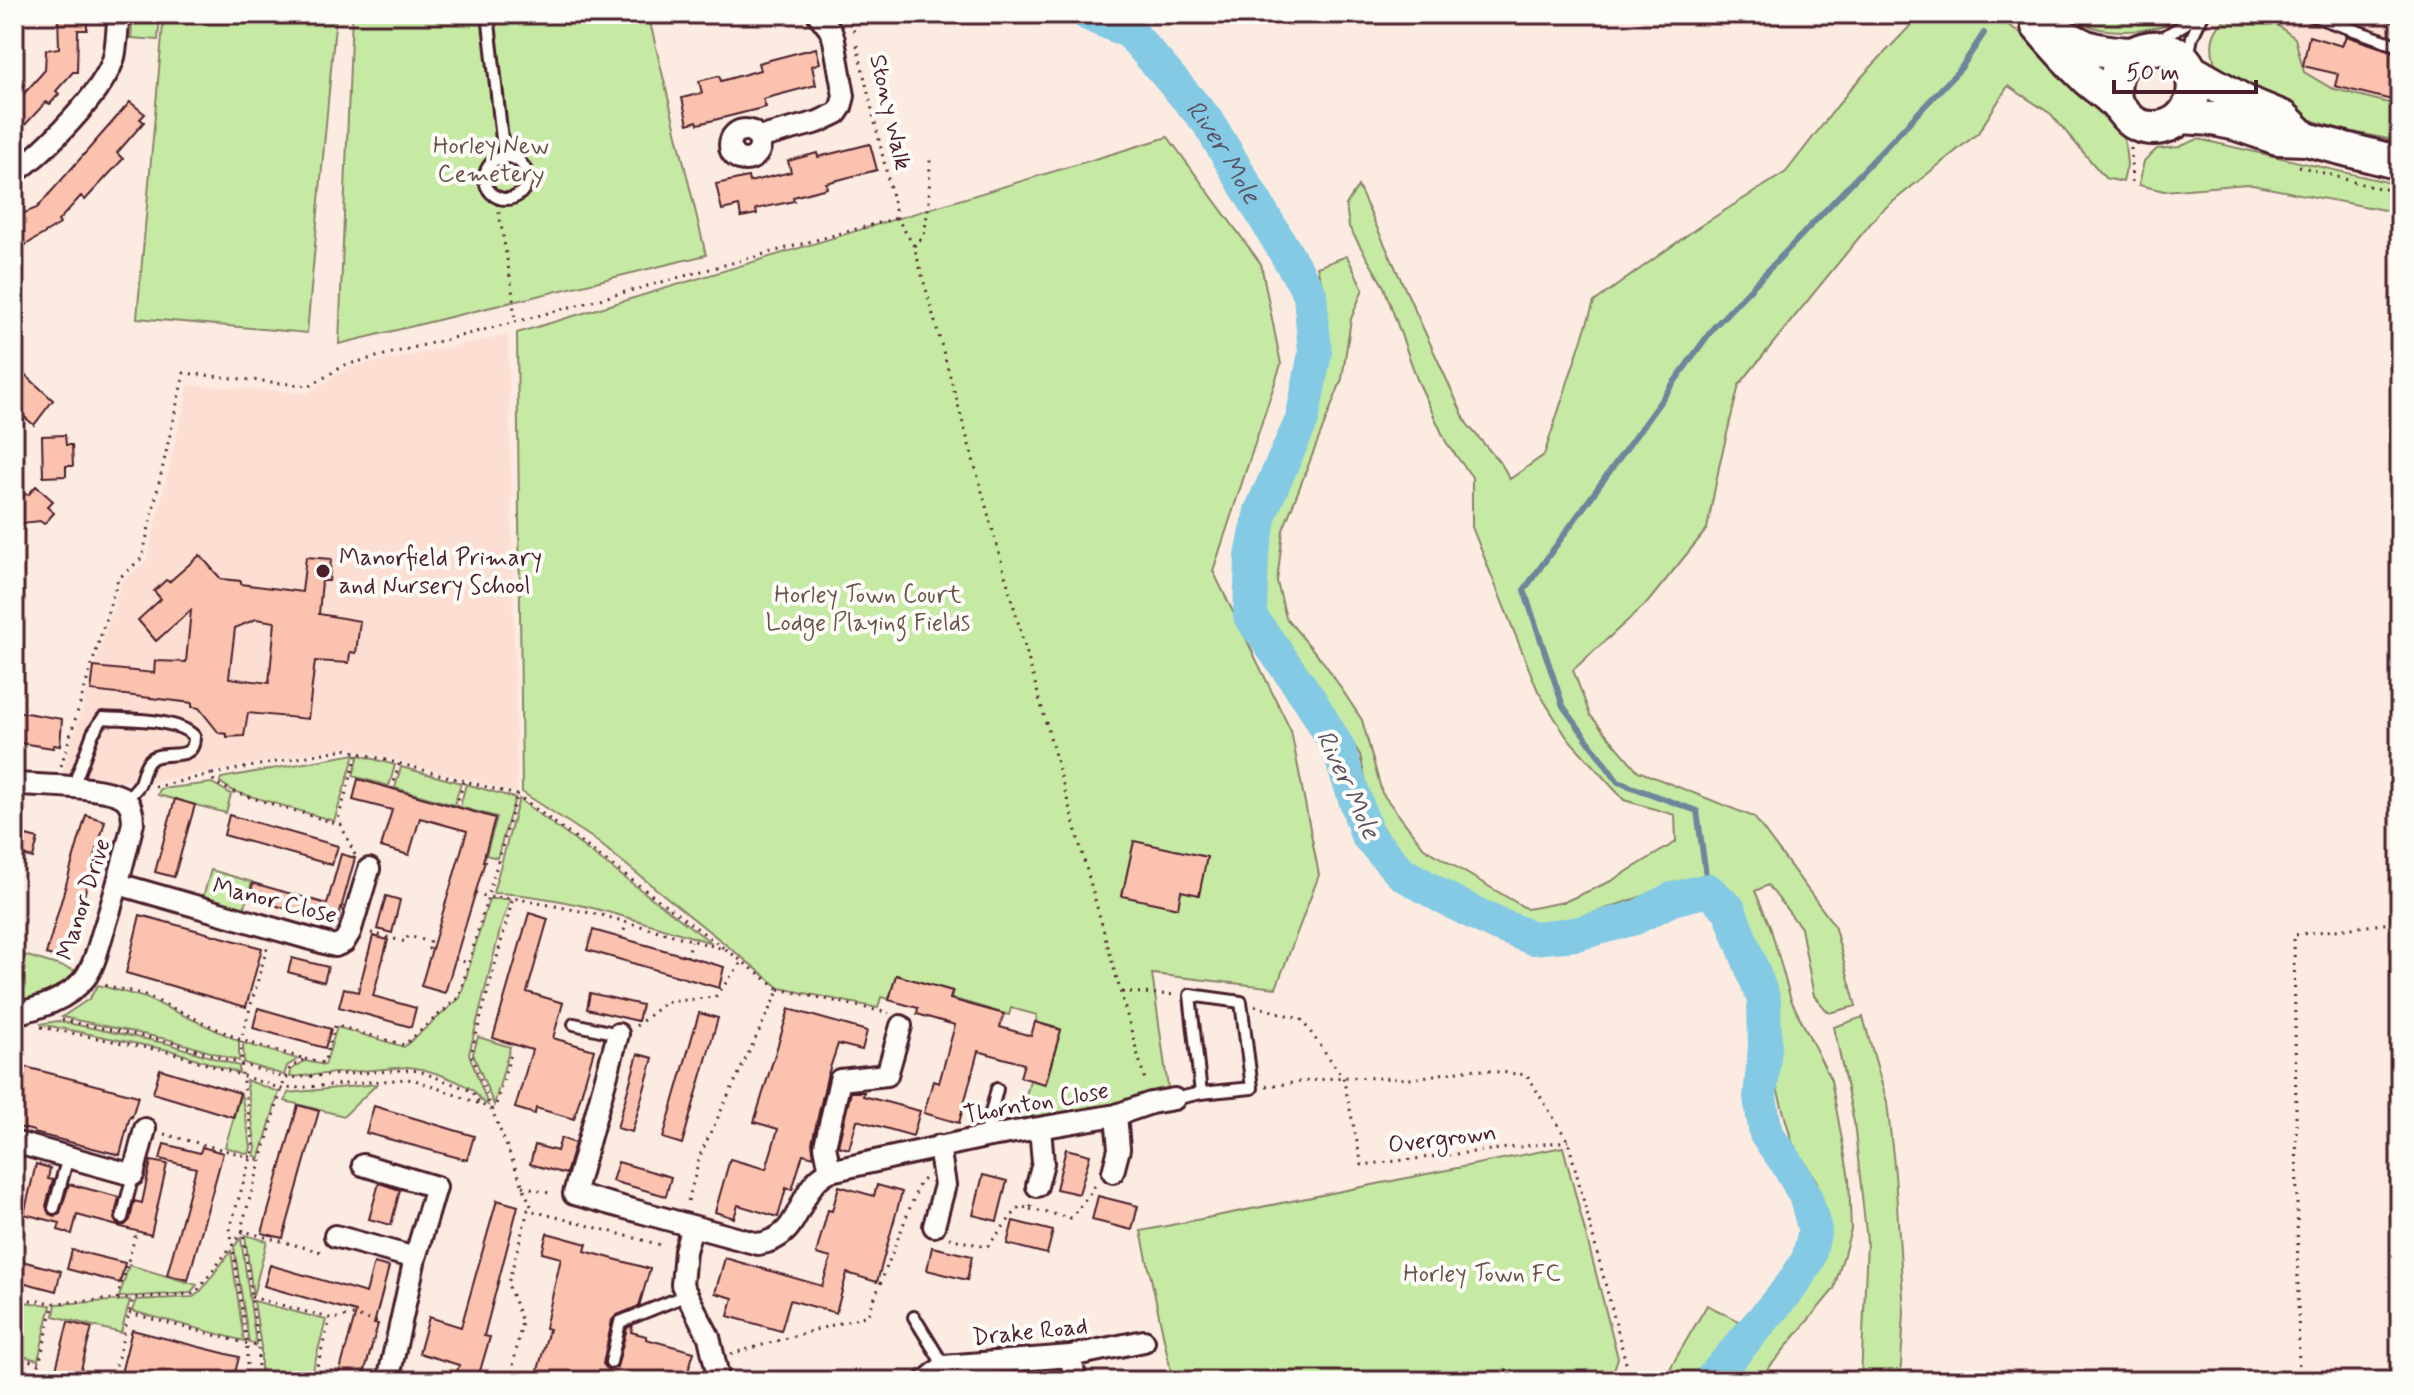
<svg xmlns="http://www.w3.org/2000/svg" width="2414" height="1395" font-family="Mynerve,sans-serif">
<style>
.built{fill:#fcdfd2}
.green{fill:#c6eaa4;stroke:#888468;stroke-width:2}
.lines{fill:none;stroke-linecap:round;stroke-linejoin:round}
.stream{stroke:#6d869b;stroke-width:6}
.river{stroke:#84cae5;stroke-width:34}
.building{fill:#fbc3af;stroke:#4a1f2b;stroke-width:2;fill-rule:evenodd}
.service-casing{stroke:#4a1f2b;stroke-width:16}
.minor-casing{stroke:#4a1f2b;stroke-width:26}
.primary-casing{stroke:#4a1f2b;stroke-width:38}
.path{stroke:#4a1f2b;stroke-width:3;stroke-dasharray:2 6;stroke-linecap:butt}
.service{stroke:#fdfcf7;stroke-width:10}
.minor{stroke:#fdfcf7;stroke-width:20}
.primary{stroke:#fdfcf7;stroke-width:32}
.poi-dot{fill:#4a1f2b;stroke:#fdfcf7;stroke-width:3}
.labels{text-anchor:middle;stroke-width:8;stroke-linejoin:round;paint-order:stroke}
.street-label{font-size:24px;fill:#4a1f2b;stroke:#fdfcf7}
.park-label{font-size:24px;fill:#695249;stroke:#fdfcf7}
.poi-label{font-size:24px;fill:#4a1f2b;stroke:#fdfcf7;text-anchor:start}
.water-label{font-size:26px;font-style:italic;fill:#5b5263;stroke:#fdfcf7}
</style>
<rect width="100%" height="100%" fill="#fcebe1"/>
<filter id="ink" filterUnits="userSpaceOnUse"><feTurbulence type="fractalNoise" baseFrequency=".0125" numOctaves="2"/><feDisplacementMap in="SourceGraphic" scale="16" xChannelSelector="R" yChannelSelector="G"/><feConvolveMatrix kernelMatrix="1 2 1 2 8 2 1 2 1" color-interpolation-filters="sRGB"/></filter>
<g filter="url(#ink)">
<path class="built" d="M2253,14H2400V106L2331,88L2304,72L2295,38L2273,22Z
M508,335L517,793L345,747L148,783L61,776L121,583L147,560L189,385L308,393L348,368Z"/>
<path class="green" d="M133,14H160L158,40L131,38Z
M164,14H336L307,333L137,318Z
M352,14H648L706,255L339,344Z
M1910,14H1992L2047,51L2124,136L2127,165L2123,182L2105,178L2051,114L2008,86L1978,133L1879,213L1739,385L1720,462L1707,529L1648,602L1573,670L1590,715L1638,771L1754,817L1834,925L1856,1006L1829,1013L1814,996L1801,928L1768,885L1755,891L1770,926L1791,1000L1831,1080L1849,1178L1851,1230L1834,1289L1758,1381H1725L1755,1340L1810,1276L1826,1233L1817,1182L1792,1142L1777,1088L1779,1028L1777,1006L1751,927L1725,885L1693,883L1640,897L1567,922H1527L1458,891L1408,862L1373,815L1360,755L1296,653L1260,604V547L1281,501L1307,432L1325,343L1326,299L1317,267L1347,256L1363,289L1351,319L1342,379L1283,530L1277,582L1286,618L1325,664L1362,720L1382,793L1424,848L1527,909L1564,902L1611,881L1676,842L1675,815L1624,800L1566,736L1538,691L1472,527V477L1446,442L1417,379L1384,287L1349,227L1346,205L1358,186L1467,424L1502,465L1510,479L1544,455L1594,302L1697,228L1786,172L1852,87L1915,21Z
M2063,14H2188C2166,30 2126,34 2100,29C2087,26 2075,20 2063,14Z
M2233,14H2253L2273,22L2295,38L2304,72L2331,88L2400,106V141C2363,134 2326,128 2291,112C2267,102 2243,88 2219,76C2209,50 2207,30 2233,14Z
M1168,137L1261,264L1281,364L1213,571L1291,731L1319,875L1276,988L1152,974L1169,1095L1019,1124L1030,1080L1046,1084L1061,1029L1036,1022L1037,1015L1011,1008L1009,1015L951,998L953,991L896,975L889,999L881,997L878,1008L780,988L594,839L522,792L517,333Z
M2198,139L2400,185V213L2247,184L2164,191L2139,185L2144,161L2157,149L2179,147Z
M355,754L334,821L233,791L220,782L221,778Z
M359,755L395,765L389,786L353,776Z
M401,767L461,783L454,805L395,788Z
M212,783L231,794L226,813L158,795L160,789Z
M466,784L515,798L497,858L486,855L497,817L460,807Z
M519,799L712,943C644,923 563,894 493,893Z
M211,870L252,882L244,909L203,897Z
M489,899H510L501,926L469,1054L488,1105C479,1101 478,1093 470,1088C452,1078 428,1069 408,1067L290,1077L291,1070L305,1061L325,1065L337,1027L404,1047L460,998Z
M14,952L77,971C60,996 42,997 14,1005Z
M98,985L146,998L239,1041V1061L171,1040L62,1017L89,999Z
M1863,1017L1887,1102L1895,1174L1904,1312L1900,1381H1861L1867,1242L1854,1122L1834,1027Z
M58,1021L169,1044L239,1066V1073L173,1051L40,1024Z
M478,1037L510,1047L494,1105L473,1054Z
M243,1043L298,1059L287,1066L284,1075L244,1063Z
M246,1080L279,1092L260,1157L254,1156L256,1148Z
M377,1084L344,1116L285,1101L288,1093Z
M241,1093L251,1147L249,1154L225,1147Z
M1563,1147L1618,1358L1610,1381H1173L1141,1231Z
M245,1235L267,1241L253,1296Z
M241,1238L256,1344L249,1342L234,1247Z
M231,1251L244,1341L132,1311L136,1300L193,1297L200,1292Z
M129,1265L197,1285L190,1293L119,1297Z
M130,1300L121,1333L54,1316L56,1304Z
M14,1301L51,1305L38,1360L14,1354Z
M254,1301L326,1320L310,1381H261V1347Z
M1707,1305L1745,1324L1697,1381H1665L1672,1365Z"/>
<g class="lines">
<path class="stream" d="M1708,890L1697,811L1618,782L1563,706L1524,590L1714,327L1961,68L1984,33"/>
<path class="river" id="s1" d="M1088,14L1130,32L1208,122L1310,294L1315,353L1302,420L1261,511L1252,556L1250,616L1310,700L1338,748L1367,835L1400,872L1444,898L1496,924L1533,938L1576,934L1635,918L1672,899L1708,890L1729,909L1764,1000L1765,1047L1760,1097L1766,1134L1787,1163L1805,1195L1815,1230L1808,1260L1792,1285L1710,1381"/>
</g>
<path class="building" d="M58,14H87V30H78L77,72H73L56,91L59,94L50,104L46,102L14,137V90L21,97L45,70L46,50L59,48Z
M2309,36L2342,46L2346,36L2400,54V102L2335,86L2338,74L2303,66Z
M816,48L820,63L812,66L816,85L763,99L766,107L698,124L697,121L688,124L682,98L702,93L699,81L719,76L721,81L760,70L758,63Z
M130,102L145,114L140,119L144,122L117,153L123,159L85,200L81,196L58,221L60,224L14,252V217L37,208Z
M870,144L877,170L826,183L827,188L793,197L794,201L756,209L757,214L741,217L739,206L722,210L716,184L748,177L749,182L791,172L788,161L817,153L818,157Z
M20,370L53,400L34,425L14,408V382Z
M65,435L66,445H72L73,466H66V476L43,477L42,436Z
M36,486L53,501L47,507L54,513L44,524L40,521L14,524V496L29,494Z
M200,555L221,579L241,581V584L302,592L306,557L331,559L329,581H322L319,614L360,621L356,653L350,652L349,663L315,661L308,719L248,713L244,736L227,737V734L219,733L199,708L192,707V703L91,691L94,667L154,673L155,661L186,662L191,610L156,641L138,620L161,599L154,591L166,580L169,582ZM256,619L275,622L269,683L229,678L235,628Z
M14,711L62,719L60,746L53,745V748L14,742Z
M358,779L495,818L483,861H485L445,993L421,986L467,831L420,818L409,855L381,847L392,810L353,800Z
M175,799L195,805L174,877L155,872Z
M86,815L105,821L66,960L46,954Z
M229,815L338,846L332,865L224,835Z
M14,833L38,839L33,858L14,853Z
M1134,841L1207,857L1199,895L1181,891L1178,908L1122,896Z
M341,854L355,858L337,923L249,898L253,883L327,904Z
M386,896L400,900L392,933L377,929Z
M529,913L548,919L527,992L563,1003L553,1038L594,1050L574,1119L536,1108L535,1114L515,1108L532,1050L493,1038Z
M140,915L262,948L246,1007L126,973Z
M593,930L724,967L719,988L587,950Z
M373,936L388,940L373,996L416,1008L411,1027L339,1007L344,988L358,992Z
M292,958L328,967L324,982L288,972Z
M896,975L952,991L950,999L1004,1014L1000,1027L1031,1036L1035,1022L1061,1030L1045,1084L1020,1077L1024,1064L978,1051L959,1123L924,1113L933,1081L939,1083L955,1025L917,1014L918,1008L889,1000Z
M590,993L642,1005L638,1021L587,1009Z
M258,1008L331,1029L325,1048L253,1028Z
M789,1009L867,1031L862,1050L838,1044L827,1077L812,1143L814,1157L803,1154L792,1190L786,1188L778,1217L738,1205L734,1218L715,1212L730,1159L766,1169L778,1129L754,1122Z
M699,1013L718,1018L682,1144L663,1138Z
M638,1054L653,1058L632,1132L617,1128Z
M14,1064L138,1096L132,1117L130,1116L120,1155L34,1133V1131L14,1126Z
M160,1069L240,1093L233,1117L153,1093Z
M851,1092H864L863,1096L920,1111L913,1136L857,1120L849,1149L838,1146Z
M298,1105L319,1111L283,1238L262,1233Z
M374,1106L474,1136L467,1160L366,1133Z
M561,1138L575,1143L566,1174L530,1164L535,1145L557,1151Z
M164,1144L200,1153L202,1147L223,1153L188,1280L167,1275L196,1168L160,1159Z
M1066,1149L1090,1155L1079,1194L1056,1189Z
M151,1161L167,1164L151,1235L77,1215L72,1234L58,1230L60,1223L24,1214L36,1164L50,1168L48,1179L53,1180L46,1206L49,1214L55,1216L60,1213L69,1184L119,1197L114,1219L117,1224L125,1225L130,1220L134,1201L142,1203Z
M618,1162L671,1177L666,1196L612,1181Z
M983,1175L1007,1181L997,1221L973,1215Z
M379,1183L400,1190L391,1225L369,1219Z
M877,1185L902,1192L877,1282L847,1273L836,1313L790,1300L781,1331L728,1316L733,1298L715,1293L725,1258L822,1286L831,1258L816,1254L828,1210L832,1211L839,1186L874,1196Z
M1098,1196L1138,1206L1132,1230L1092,1220Z
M497,1200L518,1206L484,1336L490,1337L477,1381H454L459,1365L419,1353L429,1317L461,1327Z
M1013,1221L1053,1231L1047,1254L1007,1244Z
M547,1233L587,1244L585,1251L650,1269L639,1306L617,1315L612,1320L603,1364L608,1370L617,1367L627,1328L633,1325L631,1332L646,1336V1339L694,1352L685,1381H566L537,1374L549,1329L545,1328L561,1258L542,1253Z
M932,1247L972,1256L967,1280L927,1270Z
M72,1250L125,1263L120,1283L67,1269Z
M14,1259L61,1271L56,1291L14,1280Z
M374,1263L389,1267L374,1324H378L362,1381H337L356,1312L264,1286L270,1265L366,1293Z
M68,1322L92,1328L86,1350L78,1381H53Z
M132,1330L239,1357L233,1381H119Z"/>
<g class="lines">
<g class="service-casing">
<path id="service" d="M488,14L504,157
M2308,14L2400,46
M2390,14L2400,17
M2157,41L2185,24L2196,14
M2188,57L2192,37L2203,14
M485 178a21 21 0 1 1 42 0a21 21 0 1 1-42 0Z
M73,787L93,733L103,718C129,720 176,718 194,736C195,766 161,747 149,761C143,767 143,778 139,785C136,790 130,795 126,799
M574,1024L618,1034
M1174,1099L1201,1093L1190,995L1241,1002L1252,1088L1201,1093
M985,1137L997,1089
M54,1208L68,1157
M122,1218L133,1175
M914,1317L944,1366
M611,1362L620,1322L687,1295"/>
</g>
<g class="minor-casing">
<path id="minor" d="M730 145a15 15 0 1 1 30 0a15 15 0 1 1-30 0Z
M758,138L818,122L837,113L841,107L844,96L834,40L831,31L818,14
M14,173C43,153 105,91 114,57C117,44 117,28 119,14
M14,784C35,785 113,786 126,800C132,806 133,815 133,823C124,860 115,896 103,932C98,947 95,965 85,978C67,1000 40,1008 14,1014
M118,884L335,946L344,942L350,932L369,869
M618,1034L574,1194L758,1244C806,1237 794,1188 830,1171L985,1137L1116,1115L1151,1103L1174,1099
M14,1142L133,1175L145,1129
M363,1165L436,1187L415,1258L388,1381
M830,1171L825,1146L840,1080L887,1075L901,1026
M1113,1172L1119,1149L1116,1115
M1037,1186L1043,1163L1040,1128
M934,1226L945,1185L939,1146
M692,1227L685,1251L682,1285L709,1337L717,1372V1381
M335,1236L415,1258
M1070,1356L1076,1381
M926,1381L944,1366L1070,1356L1144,1341"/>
</g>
<g class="primary-casing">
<path id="primary" d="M2038,26C2054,45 2070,63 2088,80C2097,88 2109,95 2116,104C2124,112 2127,120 2138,125C2153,131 2172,128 2183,115C2193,104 2196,90 2192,75C2179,29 2102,43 2116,104
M2047,29C2061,33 2072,41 2084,46C2099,52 2116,53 2131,54
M2191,71L2245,102L2284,118L2301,135
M2182,117L2213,119L2237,124L2278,138L2306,139L2400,163"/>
</g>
<path class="path" d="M849,14L854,33
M857,45L897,218L914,246L1146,1084
M2131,148L2132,184
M2299,166L2369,186L2400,192
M496,196L512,288L515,322
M914,246L924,236L929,201L930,159
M61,766L118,579L142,558L184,373L310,386L345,365L515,322L897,218
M212,774L345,749L517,795L725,949
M155,787L212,774L214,782L233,792L341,825L356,857
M392,789L399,764
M456,807L464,781
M341,825L338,819L358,753
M475,893L487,897L513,898
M371,933L406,942L408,936L431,942L429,949L432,950
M621,938L627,923
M687,957L692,941
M455,959L468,963
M105,985L145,995L241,1040L305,1059L290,1068L285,1078L242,1225L258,1346V1381
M779,989L889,1013
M1122,992L1178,995
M1255,1006L1301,1019L1343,1077L1362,1165L1568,1141
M62,1020L171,1042L285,1078L408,1070L419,1071L472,1091L480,1104L492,1110L533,1211L665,1246
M636,1026L666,1002L715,997L742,962
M41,1027L173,1053L282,1089L407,1079L415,1080L480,1104
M305,1059L324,1063L335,1025L404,1045L459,997L517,795
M1266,1086L1343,1077L1410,1079L1471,1069L1527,1075L1568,1141L1627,1367L1622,1381
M492,1110L471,1054L513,898L601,915L727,950L779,989L701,1153L687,1205
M492,1110L495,1108L512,1050
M164,1134L261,1160
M523,1186L553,1194
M1030,1209L1071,1218L1093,1190L1096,1180
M949,1238L987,1247L1020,1206L1030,1209L1032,1204
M251,1297L333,1319L352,1315L381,1323
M14,1298L54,1303L133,1298
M117,1299L135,1237L131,1231
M129,1313L257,1346
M731,1354L868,1315L920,1182L926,1178
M14,1357L40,1363
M35,1381L54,1303
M112,1381L133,1298L192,1294L198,1290L243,1231L325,1253
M247,1381V1344L230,1228L254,1147L242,1076L241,1040L267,948
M313,1381L330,1319
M510,1381L522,1322L508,1284L528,1210H531
M2299,1381L2294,935L2400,922"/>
<use href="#service" class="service"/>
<use href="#minor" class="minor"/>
<use href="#primary" class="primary"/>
</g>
</g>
<circle class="poi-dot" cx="323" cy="571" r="8"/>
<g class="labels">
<g class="street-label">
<text transform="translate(891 112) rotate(77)" y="8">Stony Walk</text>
<text transform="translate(83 899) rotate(-72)" y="8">Manor Drive</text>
<text transform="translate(275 900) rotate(14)" y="8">Manor Close</text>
<text transform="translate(1036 1102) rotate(-10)" y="8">Thornton Close</text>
<text transform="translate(1442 1138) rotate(-7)" y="8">Overgrown</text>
<text transform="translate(1030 1331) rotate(-6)" y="8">Drake Road</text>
</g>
<g class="park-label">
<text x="491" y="153">Horley New<tspan x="491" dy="28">Cemetery</tspan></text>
<text x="868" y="602">Horley Town Court<tspan x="868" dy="28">Lodge Playing Fields</tspan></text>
<text x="1482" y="1281">Horley Town FC</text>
</g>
<g class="poi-label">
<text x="339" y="565">Manorfield Primary<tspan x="339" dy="28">and Nursery School</tspan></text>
</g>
<g class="water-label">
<text dy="9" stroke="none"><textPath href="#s1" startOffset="198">River Mole</textPath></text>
<text transform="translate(1349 784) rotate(65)" y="9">River Mole</text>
</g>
</g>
<rect width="2414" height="1395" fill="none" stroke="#fdfcf7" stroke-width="48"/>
<rect x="24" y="24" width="2366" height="1347" fill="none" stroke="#4a1f2b" stroke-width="3" filter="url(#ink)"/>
<path d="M2114 80v12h142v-12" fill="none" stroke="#4a1f2b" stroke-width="4"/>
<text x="2126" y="80" font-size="24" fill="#4a1f2b" stroke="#fdfcf7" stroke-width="6" paint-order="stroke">50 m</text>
</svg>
